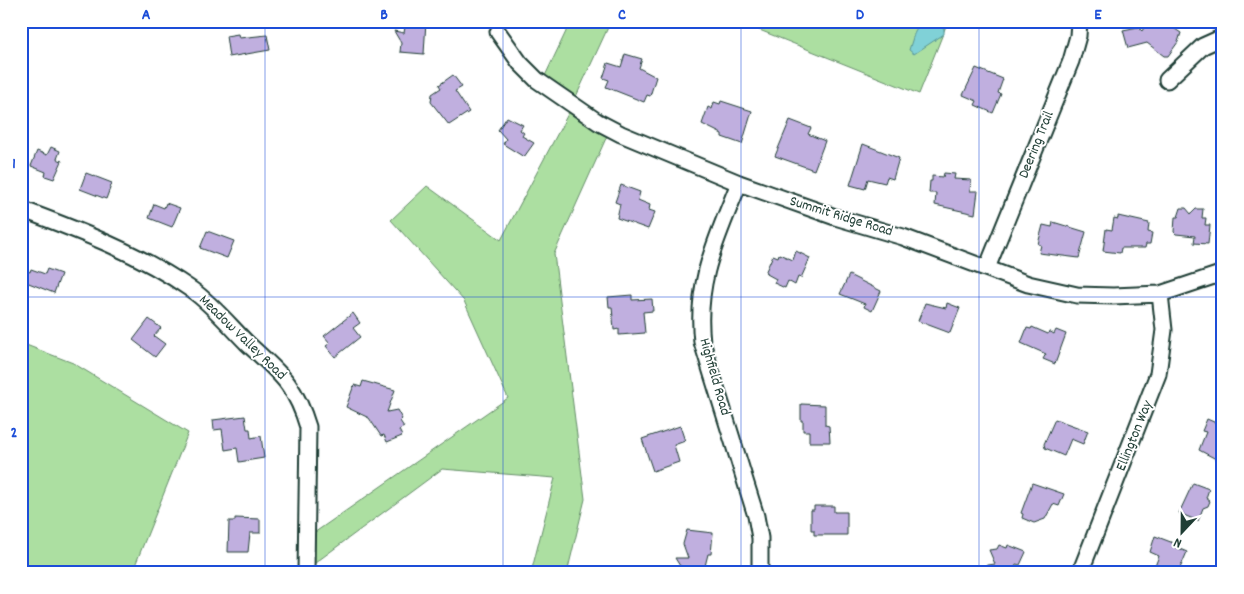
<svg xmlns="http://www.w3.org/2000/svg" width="1244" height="594" font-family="Dekko,sans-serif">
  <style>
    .green { fill: #acdfa1; stroke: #668e6a }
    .water { fill: #80d1d7; stroke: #599696 }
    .building { fill: #c0afdf; stroke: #1f3d34 }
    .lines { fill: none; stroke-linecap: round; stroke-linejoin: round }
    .minor-casing { stroke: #1f3d34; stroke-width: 19 }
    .minor { stroke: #fff; stroke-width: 15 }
    .grid { fill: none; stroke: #1d4ed8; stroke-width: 1; stroke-opacity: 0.55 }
    .labels { text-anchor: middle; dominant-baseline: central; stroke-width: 4; stroke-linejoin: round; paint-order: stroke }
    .street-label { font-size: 15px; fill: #1f3d34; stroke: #fff }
    .neatline { fill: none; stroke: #1d4ed8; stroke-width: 2 }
    .grid-label { font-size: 16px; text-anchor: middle; font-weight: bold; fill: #1d4ed8 }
  </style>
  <rect width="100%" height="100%" fill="#fff"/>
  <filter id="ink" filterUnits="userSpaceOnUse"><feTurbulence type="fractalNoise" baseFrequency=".02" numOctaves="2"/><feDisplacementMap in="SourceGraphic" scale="10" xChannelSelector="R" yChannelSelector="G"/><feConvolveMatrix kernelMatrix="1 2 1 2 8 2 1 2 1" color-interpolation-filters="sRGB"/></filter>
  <g filter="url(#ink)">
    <path class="green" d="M571,21H611L574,101L544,78Z
      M737,21H948L919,94Z
      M569,112L607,136L554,254L585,499L567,573H531L555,478L442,469L311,566V535L508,398L464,301L391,220L427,186L501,240Z
      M21,343L73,363L188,433L132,573H21Z"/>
    <path class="water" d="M921,21L932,22L944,28V34L914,54L909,50L915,31Z"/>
    <path class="building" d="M406,21H426L424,54L400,52L401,43L394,31L404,33Z
      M1148,21H1163L1181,33L1178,42L1168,56H1164L1147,43L1128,48L1123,30L1138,27L1142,31Z
      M238,34L239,38L267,35L270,50L229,57L226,36Z
      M625,54L642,59L639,68L656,77L650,96L647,95L644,102L606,87L609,80L603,78L608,63L621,67Z
      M976,68L1003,79L998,93L1001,94L993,113L975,105L977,101L963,95Z
      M453,75L462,87L455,91L469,112L449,125L431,102L432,94L441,88L439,85Z
      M721,101L752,111L742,144L722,137V134L702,124L708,107L712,109L714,102L720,104Z
      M507,117L523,125L520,130L524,133L522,136L534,143L524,157L503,144L506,139L498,130Z
      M790,120L811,128L808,134L825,141L814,170L775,156Z
      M863,144L899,158L893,179L887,177L885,183L868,179L865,189L850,185Z
      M51,147L60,151L57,159L62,161L54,179L45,176L46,172L31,166L37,151L47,155Z
      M86,173L112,183L106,199L80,189Z
      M944,173L955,174L954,179L971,180L970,191H978L975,214L935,205L936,193H929L930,181H932V176L943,177Z
      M621,185L640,192L638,200L650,205L649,210L655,212L648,229L617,218L620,204L615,202Z
      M166,203L180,208L172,227L149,218L154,204L164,208Z
      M1181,208H1186L1191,214L1196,209H1203L1202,218H1206L1205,225H1210L1208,244L1194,243L1195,236L1176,234L1174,232L1175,217H1178Z
      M1118,216L1149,223L1148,232L1152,233L1150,244H1146L1145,248H1121L1120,253L1103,251L1106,229L1112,230L1114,218L1118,219Z
      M1053,222L1086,232L1079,258L1039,253L1041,245L1038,244L1043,225L1052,227Z
      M207,231L234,241L227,258L200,248Z
      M796,251L810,258L801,278L798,277L795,285L788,281L785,288L774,283L776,279L765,273L773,255L778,257L779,254L793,260Z
      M21,269L30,272L31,269L45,274L47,269L61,274L54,293L21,280Z
      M849,275L881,291L872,311L864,307L865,304L840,294Z
      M632,295V300L652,299L653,311L643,312L645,333L619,335V329L614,330L612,307H609L608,297Z
      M925,303L946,308L947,303L960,308L950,333L918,321Z
      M353,313L360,323L353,328L360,337L335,357L326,346L330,343L324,336Z
      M149,319L161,328L154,336L165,344L155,357L133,340Z
      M1032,327L1048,334L1049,331L1054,334L1056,330L1066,334L1055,364L1043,359L1046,354L1021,343L1027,328L1031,329Z
      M363,381L395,390L387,412L397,410L402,419L400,421L404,427L399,430L402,436L387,442L384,435L381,436L369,418L346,407L354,385L361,387Z
      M801,404L825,405V425L829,426L830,442H809V431H803V421H801Z
      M245,416L247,429H250L251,438L261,436L264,458L239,462L237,448L225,450L222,429L214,430L213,420Z
      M1055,419L1088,431L1083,444L1071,439L1064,456L1045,448L1044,444Z
      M1207,419L1223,426V460L1217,457L1216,459L1199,450L1206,432L1202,431Z
      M680,426L685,441L674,445L679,462L653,471L642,439Z
      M1032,483L1064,494L1059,506L1053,504L1045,519L1034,523L1022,518L1023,514L1021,513Z
      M1193,483L1209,489L1206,498L1210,501L1208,506L1203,508L1198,521L1179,513Z
      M814,506H834V512H847V535H814V530H811V510H814Z
      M235,518L260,519V533H250L248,552H228L229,521H235Z
      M687,530L713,533L711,554H708L704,570L697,568L696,573L687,571L688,568L680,566L675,558H688L683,544Z
      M1155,536L1176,544L1175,547L1187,552L1178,573L1153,571L1159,556L1150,552Z
      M999,545L1007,548L1008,545L1026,552L1020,565L1016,564L1013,573H975V567L995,564L989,550L997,549Z"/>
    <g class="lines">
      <defs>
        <path id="minor" d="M498,32L520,63L537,80L598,122L621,134L739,183L835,217L903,237L1028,284L1077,295L1113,296L1160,294L1223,273
          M1167,80L1203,46L1223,37
          M739,183C717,239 695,280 702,342L756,516L760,538V573
          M21,209C80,231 141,254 192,290C212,304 230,326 247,343C279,373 295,383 308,427L306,573
          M987,268L1071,61L1078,36L1079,21
          M1080,573L1158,374L1164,330L1160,294"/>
      </defs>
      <use href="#minor" class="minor-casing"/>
      <use href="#minor" class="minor"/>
    </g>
  </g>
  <path class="grid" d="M265,21V573M503,21V573M741,21V573M979,21V573M21,297H1223"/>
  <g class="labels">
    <g class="street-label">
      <text transform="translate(1037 145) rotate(-68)">Deering Trail</text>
      <text transform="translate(841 217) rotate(17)">Summit Ridge Road</text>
      <text transform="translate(242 338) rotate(44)">Meadow Valley Road</text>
      <text transform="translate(714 377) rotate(74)">Highfield Road</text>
      <text transform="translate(1135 436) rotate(-68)">Ellington Way</text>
    </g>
  </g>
  <rect width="1244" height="594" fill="none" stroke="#fff" stroke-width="55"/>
  <g transform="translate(1182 532) rotate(202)" stroke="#ffffff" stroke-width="4" paint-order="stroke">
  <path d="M0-4L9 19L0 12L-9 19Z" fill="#1f3d34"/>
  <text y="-8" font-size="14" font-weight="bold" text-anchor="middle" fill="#1f3d34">N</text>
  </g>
  <rect x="28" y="28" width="1188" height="538" class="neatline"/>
  <g class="grid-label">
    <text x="146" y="19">A</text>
    <text x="384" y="19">B</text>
    <text x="622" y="19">C</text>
    <text x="860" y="19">D</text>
    <text x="1098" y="19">E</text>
    <text x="14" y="168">1</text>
    <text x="14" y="437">2</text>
  </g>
</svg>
